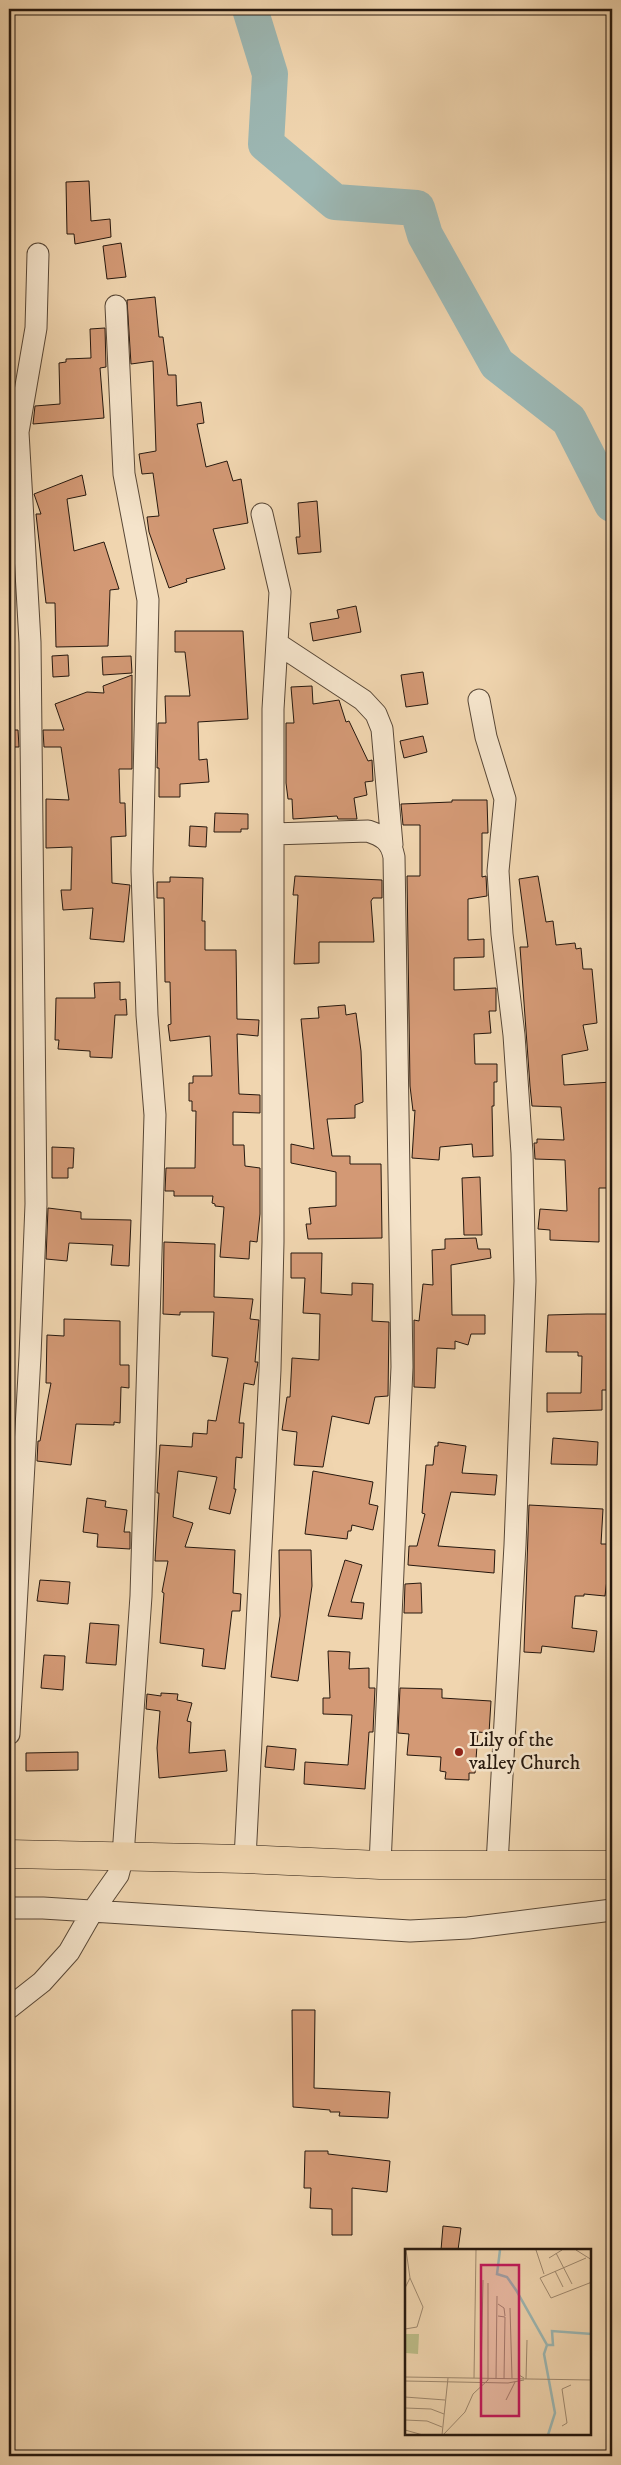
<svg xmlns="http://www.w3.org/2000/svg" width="621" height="2465" font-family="'IM FELL DW Pica',serif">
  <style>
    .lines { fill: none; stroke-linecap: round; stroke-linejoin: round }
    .river { stroke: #9cb7b3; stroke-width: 36 }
    .building { fill: #d39975; stroke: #26180e }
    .minor-casing { stroke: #584736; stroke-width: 23 }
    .major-casing { stroke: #26180e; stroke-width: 29 }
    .minor { stroke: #f5e4cb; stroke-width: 21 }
    .major { stroke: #f0d5af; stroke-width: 28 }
    .poi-dot { fill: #8f2418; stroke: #f5e4cb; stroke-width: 2 }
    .labels { text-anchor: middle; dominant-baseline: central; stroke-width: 5; stroke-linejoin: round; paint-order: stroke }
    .poi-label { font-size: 20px; fill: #26180e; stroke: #f5e4cb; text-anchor: start }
    .inset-river { fill: none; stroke: #9cb7b3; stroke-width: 2.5 }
    .inset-road { fill: none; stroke: #9f896f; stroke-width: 1 }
    .view { fill: #c2185b; fill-opacity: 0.15; stroke: #c2185b; stroke-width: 2.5 }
    .inset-edge { fill: none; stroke: #26180e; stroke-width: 2.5 }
  </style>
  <rect width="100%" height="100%" fill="#f0d5af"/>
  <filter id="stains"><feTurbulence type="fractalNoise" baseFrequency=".004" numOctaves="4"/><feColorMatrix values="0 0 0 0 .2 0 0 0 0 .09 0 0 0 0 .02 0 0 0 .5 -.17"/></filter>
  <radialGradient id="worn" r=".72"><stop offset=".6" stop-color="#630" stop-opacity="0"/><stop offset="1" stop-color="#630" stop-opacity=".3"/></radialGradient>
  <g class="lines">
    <path class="river" d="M250,9L270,74L266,144L335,202L417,208L425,235L497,364L569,420L612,504"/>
  </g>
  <path class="building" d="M89,181L91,221L110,219L111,237L75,244L74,234H67L66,182Z
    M121,243L126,277L107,279L103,246Z
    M155,297L159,337H163L168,375H176L177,406L201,402L204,423L197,424L206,467L227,461L233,481L241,479L248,523L213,529L225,569L186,579L187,582L169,588L149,532L147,517L159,516L153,473L142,474L139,454L156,451L153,361L131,364L127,300Z
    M105,328L106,367L100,368L104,418L33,424L35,406L60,404L59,363L66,362V359L91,358L90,329Z
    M82,475L86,495L67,499L74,551L104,542L119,589L110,590L108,646L56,647L55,603H46L36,514H41L34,494Z
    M317,501L321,552L298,554L296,537H300L298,503Z
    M356,606L361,632L313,641L310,623L339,618L337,610Z
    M175,631H243L248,719L198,722L199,760L207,759L209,782L180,784V797H159V768H157L158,723H166L165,696H190L185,652H175Z
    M68,655L69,676L53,677L52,656Z
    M131,656L132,673L103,675L102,657Z
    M423,672L428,704L406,707L401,675Z
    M132,675V769H119L120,803H125L126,836L111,837L112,883L130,885L124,942L90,939L93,908L63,910L61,890H71L72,847L46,848V799L69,800L61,747H44L43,730H64L55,704L87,692L104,693L103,686Z
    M312,686L313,704L339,700L346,722L349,721L368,761L372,760L373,781L365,782L367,795L354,798L357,819H338L337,816L293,819L292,799H288L286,783V723H294L291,687Z
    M9,730H18L19,747H9Z
    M423,736L427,752L404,758L400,741Z
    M452,800H487L488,833H482V877L486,876L487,896L468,899V940L484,939V957L454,958V990L496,988V1011H489L491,1033L474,1034L475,1064H497V1082H494V1106H492L493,1156L473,1157L472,1144L440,1147L439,1160L412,1158L415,1110L413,1111L410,1086L407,876H420V825H403L401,804L452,802Z
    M215,813L248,814V829H241V832H214Z
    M190,826L207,827L206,847L189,846Z
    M295,876L382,880V898H373L371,901L374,942H319V963L294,964L298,895H293Z
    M538,876L546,922L553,921L556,945L575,943L576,949L581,948L583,969H592L597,1023L583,1025L588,1050L562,1055L564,1085L612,1082V1188H599V1242L550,1240V1230L538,1229L540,1209L567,1211L565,1160L535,1159L534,1143H537V1139L564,1140L561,1107L532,1106L530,1086L520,947H528L519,879Z
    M170,877L203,878L202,921H205V950H236L237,1019L259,1020L258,1036L237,1034L239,1094L260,1095V1113L233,1112V1145H244L245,1166L260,1168V1214L257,1242L250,1241L249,1259L220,1257L224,1207L215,1206V1204L212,1203L213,1196H174V1191H165L166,1168H195L196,1111H192V1101H189V1083H193V1076H212L210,1036L170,1041L168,1025L171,1024L170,982H165L164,898H157V882H170Z
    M120,982V1000L126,999L127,1015H115L112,1058L90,1057V1051L58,1049L59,1040H55L56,998H95L94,983Z
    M345,1005L346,1015L356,1013L361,1051L363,1102L355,1105V1118L327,1119L332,1156H350V1164H381L382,1238L308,1239L306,1224H311L309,1208L336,1206V1172L291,1163V1144L314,1149L301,1019L319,1018L318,1007Z
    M52,1147L74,1148L73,1168H68V1178H52Z
    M480,1177L482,1235H464L462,1178Z
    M48,1208L81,1212V1219L131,1220L129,1266L111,1265L113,1245L69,1243L67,1261L46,1259Z
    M476,1238L478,1249H490L491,1258L451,1265L452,1315H485V1334H471L468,1345L455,1341V1349L437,1348L435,1388L414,1387V1320L419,1321L423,1284L433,1285L432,1250L445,1249V1239Z
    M164,1242L215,1244L214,1297L253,1299L250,1319L259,1320L255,1362H258L254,1385L244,1383L239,1423H244L242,1458L236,1457L234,1489H236L230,1514L209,1509L217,1477L178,1471L176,1489L173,1517L193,1523L185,1547L235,1550L233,1593L241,1594L240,1611H232L225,1669L202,1666L204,1649L160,1643L164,1593L162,1592L168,1561H155L159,1493H157L160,1445L192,1447L193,1433L207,1434L208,1420L216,1421L228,1358L212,1356L214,1312H180V1315L163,1314Z
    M291,1253H322L321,1293L352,1295V1283L373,1284L372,1321L389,1322L388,1396L375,1397L369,1424L332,1416L323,1467L294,1465L297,1432L282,1430L287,1397H290L292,1358L319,1360L320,1314L303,1313L305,1278H291Z
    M587,1314H612V1390H602V1410L547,1412V1393H581L582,1356H578V1352H546L548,1315Z
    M64,1319L120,1321V1365H129V1388L121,1387L120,1423L114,1422V1425L76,1424L71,1465L37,1461L38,1441H40L51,1383H46L47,1335L64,1336Z
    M553,1438L598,1442L597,1465L551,1464Z
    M438,1442L466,1446L462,1473L497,1475L495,1495L451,1492L438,1546L495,1550L494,1573L408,1565L409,1546H417L425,1514L422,1513L426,1465H433L435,1446H438Z
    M313,1471L373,1482L369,1504L378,1506L373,1530L352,1525L351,1531H348L347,1539L305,1534Z
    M87,1498L106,1501L105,1507L127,1510L124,1532H130V1549L97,1547L98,1534L83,1532Z
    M529,1505L603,1509L601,1544H612V1563H609L605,1596L584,1594V1596H575L572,1628L597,1631L594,1652L542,1646L541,1653L524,1652Z
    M279,1550H311L312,1586L298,1681L271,1677L280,1616Z
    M345,1560L362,1565L351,1602L364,1603L362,1619L328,1616Z
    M40,1580L70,1582L68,1604L37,1601Z
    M421,1583L422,1613H404L405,1584Z
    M90,1623L119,1625L116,1665L86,1663Z
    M328,1651L350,1652L349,1669L369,1668V1688H375L373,1732H369L365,1789L304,1784L305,1762L348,1765L352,1715L323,1714V1698H330Z
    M44,1655L65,1656L63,1690L41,1688Z
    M400,1688L442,1689V1698L491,1701L489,1733L478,1732L475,1773H469V1780L445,1779L446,1772L440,1771L441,1757L407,1755L409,1734L398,1733Z
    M161,1693L178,1694L177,1700L192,1703L187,1721L191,1722L189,1753L225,1750L227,1771L159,1778L157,1748L160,1711L146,1709L147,1694L161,1696Z
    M267,1746L296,1749L294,1770L265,1767Z
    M78,1752V1770L26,1771V1753Z
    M292,2010H315L314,2088L390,2092L388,2118L339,2116L340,2112H330V2110L293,2107Z
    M305,2151H328V2154L390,2161L387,2192L352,2188V2235H332V2209L310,2208L311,2188H304Z
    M443,2226L461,2228L458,2250H441Z"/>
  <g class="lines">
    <defs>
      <path id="minor" d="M278,644L363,700L376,714L382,729L392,845
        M479,700L486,737L505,799L498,871L502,934L514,1035L522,1153L525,1281L515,1545L497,1864
        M273,834L368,831C383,836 391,841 394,857L402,1367L380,1865
        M9,1734L30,1356L36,1204L30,642L18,432L36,328L38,254
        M245,1859L270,1370L273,1242V709L280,592L262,514
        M9,1908H43L410,1931L468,1928L612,1910
        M9,2008L42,1982L69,1952L92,1912L118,1875L123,1856L141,1596L155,1115L147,1015L142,871L148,600L124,474L116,306"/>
      <path id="major" d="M9,1854L245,1859L380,1865H612"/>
    </defs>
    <use href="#minor" class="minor-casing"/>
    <use href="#major" class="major-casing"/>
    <use href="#minor" class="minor"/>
    <use href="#major" class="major"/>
  </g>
  <circle class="poi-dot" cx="459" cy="1752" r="5"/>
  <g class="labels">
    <g class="poi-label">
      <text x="469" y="1740">Lily of the<tspan x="469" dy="23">valley Church</tspan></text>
    </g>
  </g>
  <g transform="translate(405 2249)">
    <rect width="186" height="186" fill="#f0d5af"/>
    <path d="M1,85H14L13,105L1,104Z" fill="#bcbc88"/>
    <path class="inset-river" d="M95,1L92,25L102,28L111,41L142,96L139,105L150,164L143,186M142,96H148L147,82L187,85"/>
    <path class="inset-road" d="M131,1L139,25M171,1L187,11M151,4L167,35M144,9L157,1M181,9L135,29L146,49L187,33M150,22L158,38M0,39L5,29L1,1M93,55L99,59L100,67M105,59L107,129M93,67L100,68L99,130M114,73V126L119,129M0,80L12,78L18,58L5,29M0,128L187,131M69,129L71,1M76,129L78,31M91,130L92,47M121,130L122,91M0,132L103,134L119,131M0,148L40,151M101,151L110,133M0,159L26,160L39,165M0,171L22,172L37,178M157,177L162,174L157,140L166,136M0,181L18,186M37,186L43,129M38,186L60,163L68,145L83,131V34"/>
    <path class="view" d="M76,16H114V167H76Z"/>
    <rect width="186" height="186" class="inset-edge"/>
  </g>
  <rect width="621" height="2465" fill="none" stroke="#f0d5af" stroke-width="30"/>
  <rect x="10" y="10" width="601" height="2445" fill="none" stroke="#26180e" stroke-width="2.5"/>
  <rect x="15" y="15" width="591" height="2435" fill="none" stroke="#26180e"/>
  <rect width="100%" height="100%" filter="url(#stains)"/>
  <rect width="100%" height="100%" fill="url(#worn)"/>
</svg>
